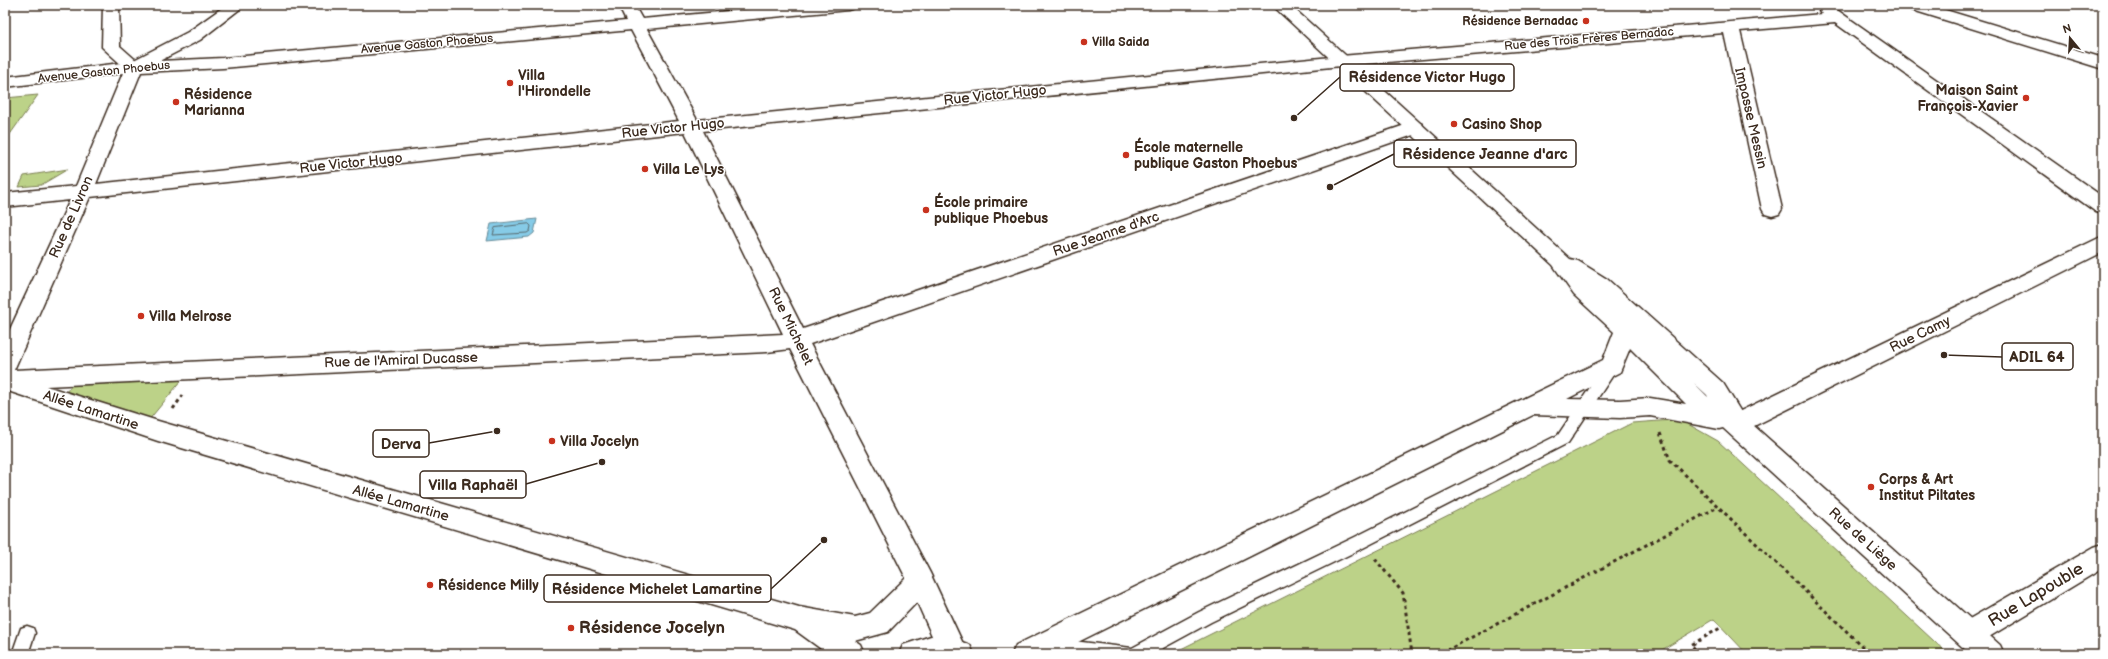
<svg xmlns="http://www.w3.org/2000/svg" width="2108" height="659" font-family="'Balsamiq Sans',sans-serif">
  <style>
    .green { fill: #bcd288; stroke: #7c7e53 }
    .water { fill: #86cbe7; stroke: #688b97 }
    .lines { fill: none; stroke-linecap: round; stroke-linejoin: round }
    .shore { stroke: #596a6e; stroke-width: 1 }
    .lane-casing { stroke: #3b2a1e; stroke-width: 3 }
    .street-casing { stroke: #3b2a1e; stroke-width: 3 }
    .secondary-casing { stroke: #3b2a1e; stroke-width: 3 }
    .path { stroke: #3b2a1e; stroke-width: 3; stroke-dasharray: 3.5 3.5; stroke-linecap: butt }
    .lane { fill: #fff; fill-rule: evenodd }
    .street { fill: #fff; fill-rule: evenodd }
    .secondary { fill: #fff; fill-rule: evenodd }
    .poi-dot { fill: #c8321e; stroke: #fff; stroke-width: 1.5 }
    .labels { text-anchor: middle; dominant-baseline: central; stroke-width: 3; stroke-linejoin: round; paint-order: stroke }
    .far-poi-label { font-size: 12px; font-weight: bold; fill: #3b2a1e; stroke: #fff; text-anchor: end }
    .far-street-label { font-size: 12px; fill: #3b2a1e; stroke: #fff }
    .poi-label { font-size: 14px; font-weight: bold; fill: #3b2a1e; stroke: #fff; text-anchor: start }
    .street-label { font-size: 14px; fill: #3b2a1e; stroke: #fff }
    .near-street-label { font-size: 17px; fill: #3b2a1e; stroke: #fff }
    .near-poi-label { font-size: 17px; font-weight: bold; fill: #3b2a1e; stroke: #fff; text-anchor: start }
    .leader { fill: none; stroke: #3b2a1e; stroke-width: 1.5 }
    .callout-dot { fill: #3b2a1e; stroke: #fff; stroke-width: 1.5 }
    .callout { fill: #fff; stroke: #3b2a1e; stroke-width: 1.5 }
    .callout-label { font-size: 15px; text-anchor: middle; font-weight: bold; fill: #3b2a1e }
  </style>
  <rect width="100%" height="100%" fill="#fff"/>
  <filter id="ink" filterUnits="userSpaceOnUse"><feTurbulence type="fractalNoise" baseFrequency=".025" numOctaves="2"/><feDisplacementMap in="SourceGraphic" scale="8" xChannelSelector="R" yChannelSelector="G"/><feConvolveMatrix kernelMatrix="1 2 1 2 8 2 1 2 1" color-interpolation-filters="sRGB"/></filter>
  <g filter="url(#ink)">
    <path class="green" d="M38,95L6,140L5,142V98Z
      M68,169L41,185L19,187L24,176Z
      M186,375L148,421L63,395L77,380Z
      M1673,420L1686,423L1718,441L1948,654H1747L1714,619L1655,654H1171L1632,423Z"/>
    <path class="water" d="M537,219L534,233L529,237L487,241L491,224Z"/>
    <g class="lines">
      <path class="shore" d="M529,224L531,226L530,231L527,233L493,235L495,228Z"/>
      <defs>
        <path id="lane" d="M1612,361L1617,362L1619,366L1568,443L1365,547L1211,622L1152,654H1053L1042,651L1040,646L1042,641L1048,638L1132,648L1199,612L1355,537L1558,435L1607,362Z
          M27,626L33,628L35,633L28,654H12L21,628Z"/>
        <path id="street" d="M103,5H119L120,46L138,62L223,58L626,21L618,5H634L642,19L795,5H856L854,8L848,10L647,29L697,120L1341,56L1822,14L1818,9L1820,5H1830L2103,197V214L2096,212L1835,23L1740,31L1782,209L1779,214L1772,216L1765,214L1762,209L1724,33L1341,66L703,131L803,329L1408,124L1415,122L1422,124L1424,128L1422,132L810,344L930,573L966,650L964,654H940L917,602L888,632L855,641L861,645L865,654H828L795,630L158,441L5,390V340L70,200L5,207V193L76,186L125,68L102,47ZM631,30L679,121L96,184L141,72L223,68ZM685,132L783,334L14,370L90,197ZM790,349L906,578L870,613L855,617L799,607L158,421L46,386L767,352Z
          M1904,5H1929L2103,58V69L1906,8Z
          M2103,236V252L1744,431L1736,433L1728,431L1724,424L1728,417Z
          M2103,544V568L1979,643L1969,647L1959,643L1955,634L1959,625L2094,547Z"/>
        <path id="secondary" d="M226,5H245L200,40L140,71L5,87V77L130,62L188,32Z
          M1272,5H1290L1570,259L1578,261L1607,279L1723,383L1744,417L2000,645L2004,654H1970L1723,428L1719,429L1650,416L1620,418L1533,415L1054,654H1012L1016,645L1603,360L1614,332L1574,295L1553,265ZM1630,348L1686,404L1650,398L1620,400L1567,399L1620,372ZM1694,383L1707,395L1708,397Z
          M931,636L948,637L970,645L974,654H899L903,645Z"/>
      </defs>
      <use href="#lane" class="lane-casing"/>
      <use href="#street" class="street-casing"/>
      <use href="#secondary" class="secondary-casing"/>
      <path class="path" d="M173,409L183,395
        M1660,433L1670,460L1870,654
        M1375,559L1403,593L1412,654
        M1440,654L1718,507
        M1700,654L1691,645L1722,627"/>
      <use href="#lane" class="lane"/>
      <use href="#street" class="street"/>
      <use href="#secondary" class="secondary"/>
    </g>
  </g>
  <g class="poi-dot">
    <circle cx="1586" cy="21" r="4"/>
    <circle cx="1084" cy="42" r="4"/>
    <circle cx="510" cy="83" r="4"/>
    <circle cx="2026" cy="98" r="4"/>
    <circle cx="176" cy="102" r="4"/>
    <circle cx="1454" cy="124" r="4"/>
    <circle cx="1126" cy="155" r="4"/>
    <circle cx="645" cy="169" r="4"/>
    <circle cx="926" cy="210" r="4"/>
    <circle cx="141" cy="316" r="4"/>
    <circle cx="552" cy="441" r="4"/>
    <circle cx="1871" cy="487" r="4"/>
    <circle cx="430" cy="585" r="4"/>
    <circle cx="571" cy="628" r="4"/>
  </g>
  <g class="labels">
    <g class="far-poi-label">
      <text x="1578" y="21">Résidence Bernadac</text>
      <text x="1092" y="42" text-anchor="start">Villa Saida</text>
    </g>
    <g class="far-street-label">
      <text transform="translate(1589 39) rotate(-5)">Rue des Trois Frères Bernadac</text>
      <text transform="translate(427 44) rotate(-5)">Avenue Gaston Phoebus</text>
      <text transform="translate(104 72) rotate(-6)">Avenue Gaston Phoebus</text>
    </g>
    <g class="poi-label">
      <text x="518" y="75">Villa<tspan x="518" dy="16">l'Hirondelle</tspan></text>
      <text x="2018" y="90" text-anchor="end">Maison Saint<tspan x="2018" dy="16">François-Xavier</tspan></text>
      <text x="184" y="94">Résidence<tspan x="184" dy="16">Marianna</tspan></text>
      <text x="1462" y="124">Casino Shop</text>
      <text x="1134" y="147">École maternelle<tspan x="1134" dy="16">publique Gaston Phoebus</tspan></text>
      <text x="653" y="169">Villa Le Lys</text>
      <text x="934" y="202">École primaire<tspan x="934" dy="16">publique Phoebus</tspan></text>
      <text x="149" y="316">Villa Melrose</text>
      <text x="560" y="441">Villa Jocelyn</text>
      <text x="1879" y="479">Corps &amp; Art<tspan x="1879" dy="16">Institut Piltates</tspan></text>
      <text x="438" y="585">Résidence Milly</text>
    </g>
    <g class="street-label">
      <text transform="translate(995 95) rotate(-6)">Rue Victor Hugo</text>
      <text transform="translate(1751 118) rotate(77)">Impasse Messin</text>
      <text transform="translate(673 128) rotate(-6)">Rue Victor Hugo</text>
      <text transform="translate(351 163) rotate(-6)">Rue Victor Hugo</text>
      <text transform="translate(71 217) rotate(-66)">Rue de Livron</text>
      <text transform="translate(1106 234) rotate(-19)">Rue Jeanne d'Arc</text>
      <text transform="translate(791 326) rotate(64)">Rue Michelet</text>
      <text transform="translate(1920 334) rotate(-26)">Rue Camy</text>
      <text transform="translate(401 360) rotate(-2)">Rue de l'Amiral Ducasse</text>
      <text transform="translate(91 410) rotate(18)">Allée Lamartine</text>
      <text transform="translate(401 503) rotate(16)">Allée Lamartine</text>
      <text transform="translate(1863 539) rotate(42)">Rue de Liège</text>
    </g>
    <g class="near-street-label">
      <text transform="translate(2036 595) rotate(-31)">Rue Lapouble</text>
    </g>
    <g class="near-poi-label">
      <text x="579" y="628">Résidence Jocelyn</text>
    </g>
  </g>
  <path class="leader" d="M1294 118L1340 77M1330 187L1394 154M1944 355L2002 357M497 431L429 443M602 462L526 484M824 540L771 589"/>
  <g class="callout-dot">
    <circle cx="1294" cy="118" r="4"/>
    <circle cx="1330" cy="187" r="4"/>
    <circle cx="1944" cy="355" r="4"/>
    <circle cx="497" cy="431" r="4"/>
    <circle cx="602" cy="462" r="4"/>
    <circle cx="824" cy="540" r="4"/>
  </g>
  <g class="callout">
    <rect x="1340" y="64" width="174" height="27" rx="4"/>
    <rect x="1394" y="140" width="182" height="27" rx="4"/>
    <rect x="2002" y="343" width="71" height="27" rx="4"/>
    <rect x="373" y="430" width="56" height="27" rx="4"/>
    <rect x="420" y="471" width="106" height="27" rx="4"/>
    <rect x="544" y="575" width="227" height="27" rx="4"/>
  </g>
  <g class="callout-label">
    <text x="1427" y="82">Résidence Victor Hugo</text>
    <text x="1485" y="159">Résidence Jeanne d'arc</text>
    <text x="2037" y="362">ADIL 64</text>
    <text x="401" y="449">Derva</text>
    <text x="473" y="490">Villa Raphaël</text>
    <text x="657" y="594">Résidence Michelet Lamartine</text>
  </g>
  <rect width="2108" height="659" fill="none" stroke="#fff" stroke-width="20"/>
  <rect x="10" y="10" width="2088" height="639" fill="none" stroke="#3b2a1e" stroke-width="1.5" filter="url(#ink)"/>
  <g transform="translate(2070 38) rotate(342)" stroke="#ffffff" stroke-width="3" paint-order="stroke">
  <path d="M0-3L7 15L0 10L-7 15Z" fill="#3b2a1e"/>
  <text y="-6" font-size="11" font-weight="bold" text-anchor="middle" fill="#3b2a1e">N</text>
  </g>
</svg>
